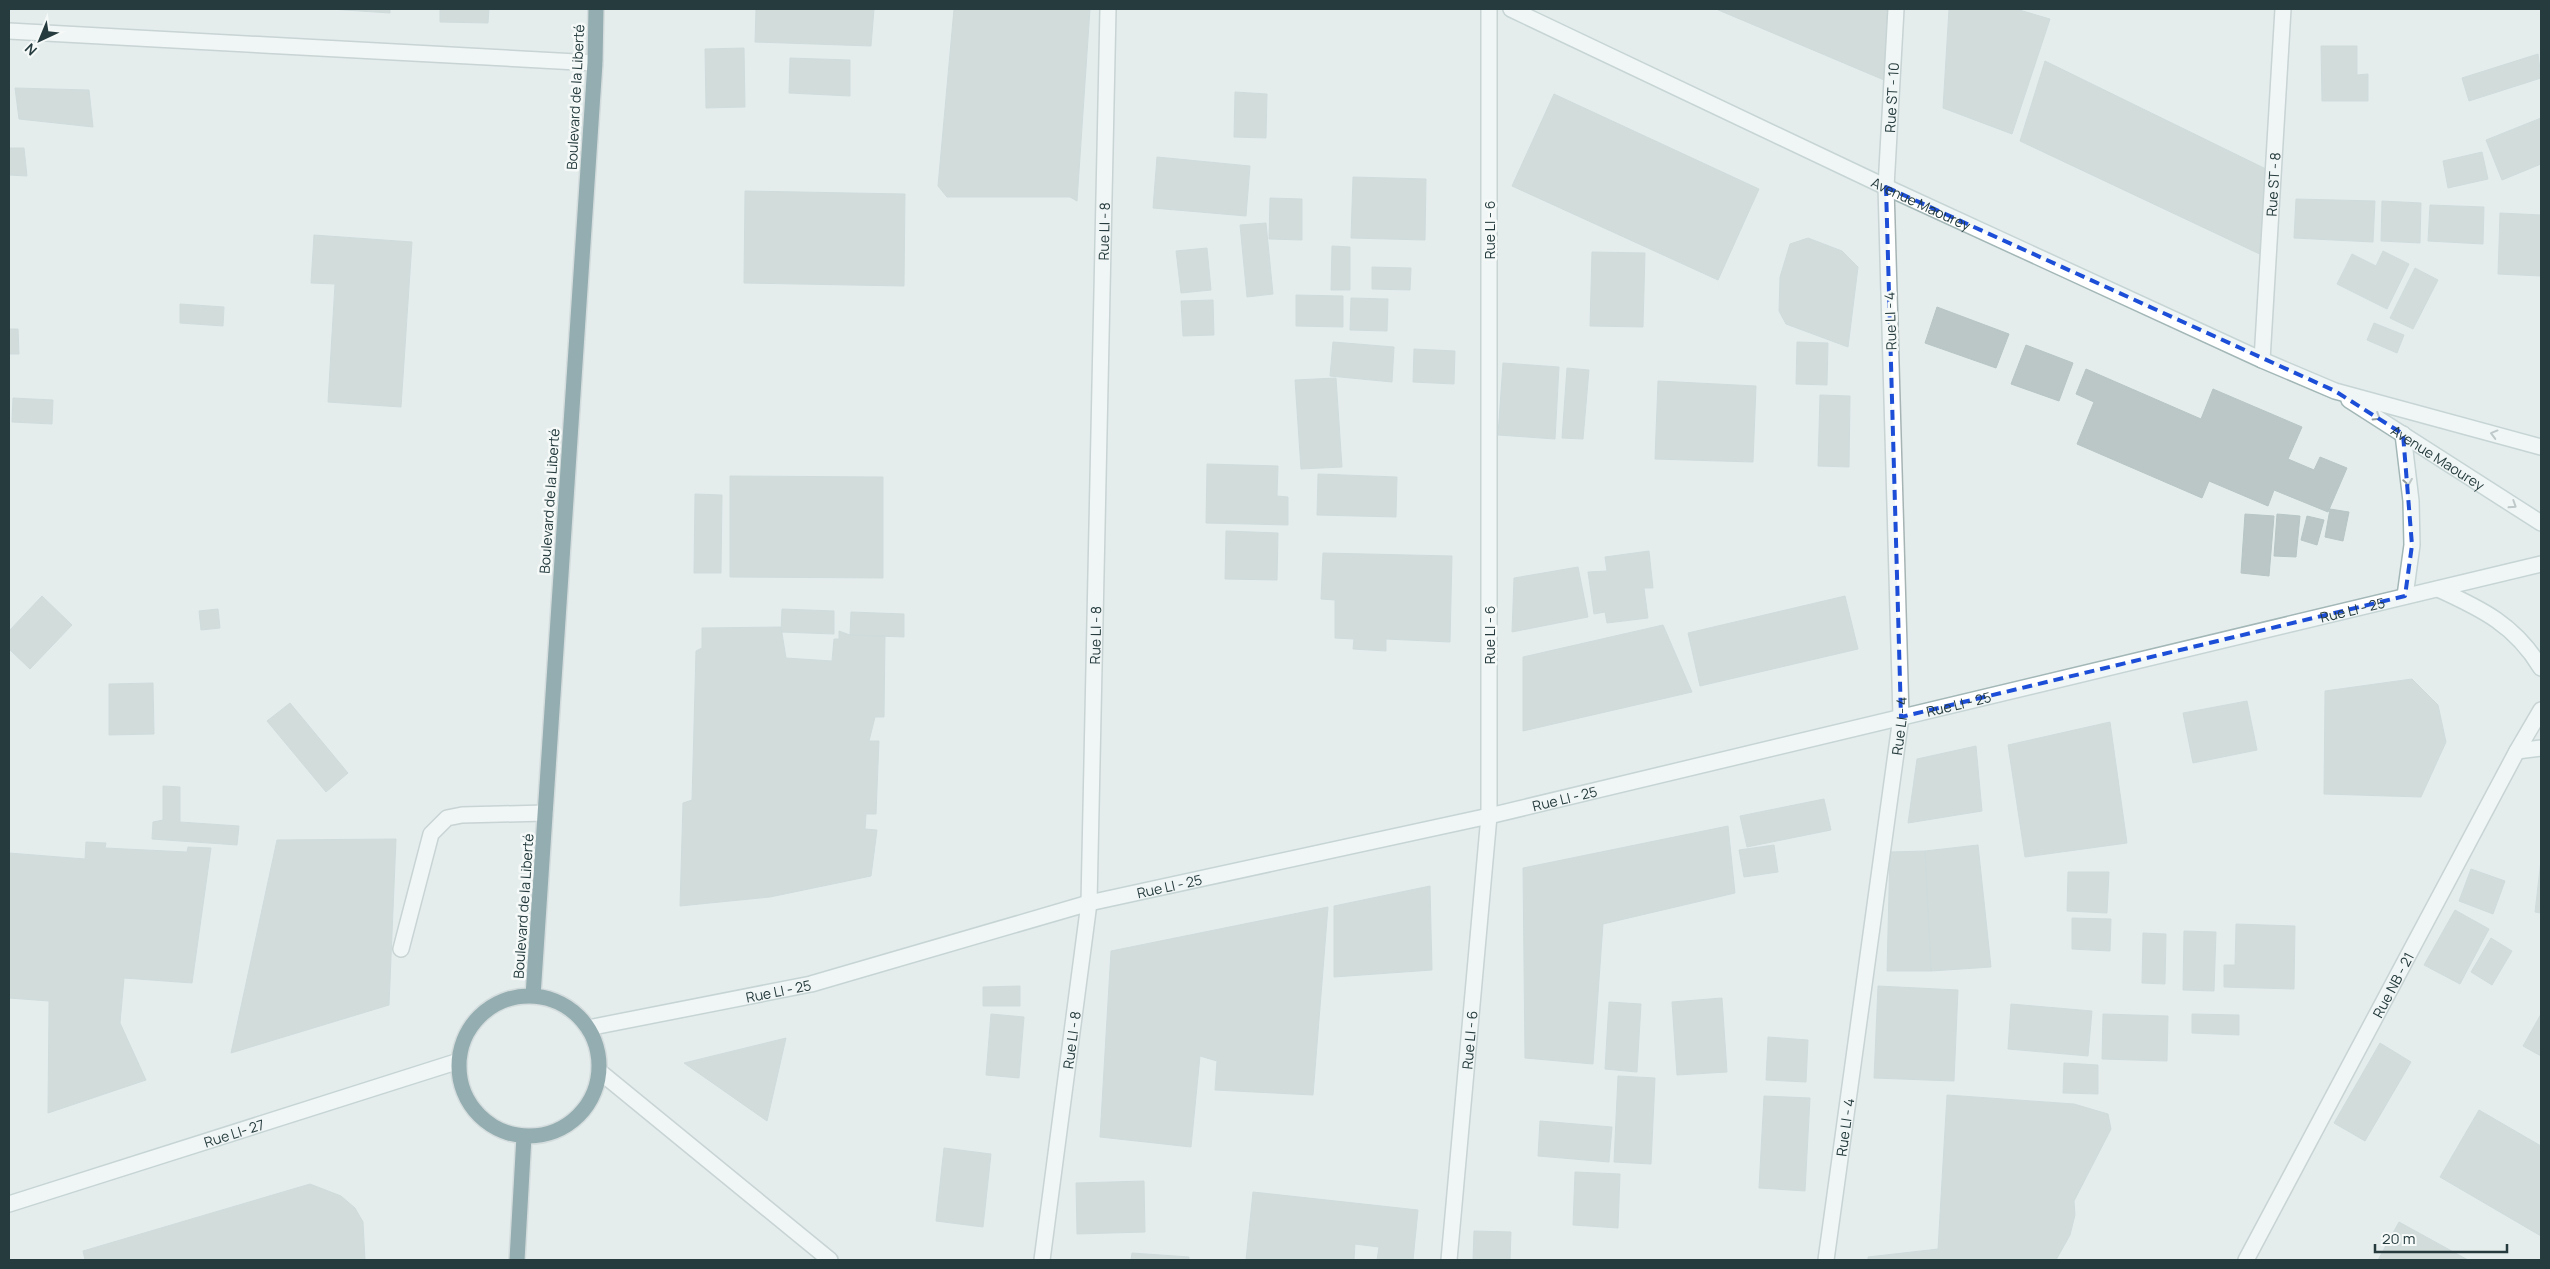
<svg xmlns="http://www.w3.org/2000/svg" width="2550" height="1269" font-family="Manrope,sans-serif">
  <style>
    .building { fill: #bac7c6; stroke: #b7c6c5 }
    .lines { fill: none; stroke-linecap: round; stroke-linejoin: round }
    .lane-casing { stroke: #a7b4b4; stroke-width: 18 }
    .street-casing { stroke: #a7b4b4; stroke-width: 18 }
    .secondary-casing { stroke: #a3b7b7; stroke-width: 18 }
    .highway-casing { stroke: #c2c8c9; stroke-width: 18 }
    .lane { stroke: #fff; stroke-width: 15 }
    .street { stroke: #fff; stroke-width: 15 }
    .secondary { stroke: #fff; stroke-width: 15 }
    .highway { stroke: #336067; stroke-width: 15 }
    .oneway { stroke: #929d9e }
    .marked { fill: none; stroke: #1d4ed8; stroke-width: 4; stroke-dasharray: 10 6; stroke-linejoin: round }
    .labels { text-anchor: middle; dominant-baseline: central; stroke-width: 5; stroke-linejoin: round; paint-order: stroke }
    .street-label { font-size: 14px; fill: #253b3d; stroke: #f5f9f8 }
  </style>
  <rect width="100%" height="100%" fill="#e4edec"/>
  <path class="building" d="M330,9H390V13Z
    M440,9H489L488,23L440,22Z
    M756,9H874L871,46L755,42Z
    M954,9H1090L1077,201L1070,197H947L938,186Z
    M1716,9H1888L1884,80Z
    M1949,9H2016L2050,19L2012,134L1943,108Z
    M2321,46H2357V75L2368,74V101H2322Z
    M744,48L745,107L706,108L705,49Z
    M2538,54L2541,78L2469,101L2462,78Z
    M790,58L850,60V96L789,93Z
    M2045,61L2270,171L2266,257L2020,141Z
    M15,88L89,90L93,127L19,119Z
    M1235,92L1267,94L1266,138L1234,137Z
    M1554,94L1759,189L1718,280L1512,186Z
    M2541,118V164L2502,180L2486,140Z
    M9,148H24L27,176L9,175Z
    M2482,152L2488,179L2448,188L2443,161Z
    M1157,157L1250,166L1246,216L1153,208Z
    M1353,177L1426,179L1425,240L1351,238Z
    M745,191L905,194L904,286L744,283Z
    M1270,198L1302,199V240L1269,239Z
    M2296,199L2375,201L2373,242L2294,238Z
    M2382,201L2421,203L2420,243L2381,241Z
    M2430,205L2484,207L2483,244L2428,241Z
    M2500,213L2541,215V276L2498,274Z
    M1266,223L1273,294L1247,297L1240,225Z
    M314,235L412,242L401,407L328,402L335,284L311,283Z
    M1808,238L1842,251L1858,267L1848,347L1786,324L1779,311L1780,277L1790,244Z
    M1332,246L1350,247V290H1331Z
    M1207,248L1211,290L1181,293L1176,251Z
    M2383,251L2409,264L2387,309L2337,284L2352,254L2376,266Z
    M1592,252L1645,253L1643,327L1590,326Z
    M1372,267L1411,268L1410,290L1372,289Z
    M2415,268L2438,280L2413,329L2390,318Z
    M1296,295L1343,296V327L1296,326Z
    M1351,298L1388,299L1387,331L1350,330Z
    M1213,300L1214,335L1183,336L1181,301Z
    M180,304L224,307L223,326L180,323Z
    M1937,307L2009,334L1996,368L1925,343Z
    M2374,323L2404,335L2397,353L2367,340Z
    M9,329H18L19,354H9Z
    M1333,342L1394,347L1392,382L1330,376Z
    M1797,342L1828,343L1827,385L1796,384Z
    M2026,345L2073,363L2059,401L2011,384Z
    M1414,349L1455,351L1454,384L1413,382Z
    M1503,363L1559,367L1555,439L1498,435Z
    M1567,368L1589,370L1583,439L1562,438Z
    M2086,369L2201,419L2213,389L2302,427L2288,459L2314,470L2320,457L2347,468L2328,512L2274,490L2268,506L2209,481L2202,498L2077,444L2094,402L2076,394Z
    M1336,378L1342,467L1301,469L1295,380Z
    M1658,381L1756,386L1753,462L1655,459Z
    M1820,395L1850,396L1849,467L1818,466Z
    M13,398L53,400L52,424L12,422Z
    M1207,464L1278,466L1277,496L1288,497V525L1206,523Z
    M1318,474L1397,477L1396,517L1317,515Z
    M730,476L883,477V578L730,577Z
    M695,494L722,495L721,573H694Z
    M2330,509L2349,512L2343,541L2325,537Z
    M2245,514L2274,516L2269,576L2241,573Z
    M2277,514L2300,516L2296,557L2274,556Z
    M2307,516L2324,520L2317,545L2301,540Z
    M1226,531L1278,533L1277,580L1225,579Z
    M1649,551L1653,588H1644L1648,618L1607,623L1605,612L1594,614L1588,572L1607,571L1605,557Z
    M1323,553L1452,556L1450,642L1386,639V651L1353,649L1354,639L1335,638V600L1321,599Z
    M1578,567L1588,617L1512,632L1514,578Z
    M42,596L72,625L30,669L9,649V631Z
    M1845,596L1858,649L1700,686L1688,633Z
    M218,609L220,628L201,630L199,611Z
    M782,609L834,611V634L781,632Z
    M851,612L904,614V637L850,635Z
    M1663,625L1692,692L1523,731V657Z
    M781,627L786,658L832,661L834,639H839V631L850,635L885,636L884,717H875L869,741H879L876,814H866L865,829L877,830L871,876L770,897L680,906L683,803L692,800L696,651L702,648V628Z
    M2412,679L2438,705L2446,742L2421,797L2324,794L2325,691Z
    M153,683L154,734L109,735V684Z
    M2247,701L2257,750L2193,763L2183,713Z
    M290,703L348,773L326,792L267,721Z
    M2110,722L2127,843L2025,857L2008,745Z
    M1976,746L1982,811L1908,823L1917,759Z
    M163,786L180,787V822L239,826L237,845L152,839L153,822L163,820Z
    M1824,799L1831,830L1747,847L1740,816Z
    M1728,826L1735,893L1603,924L1593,1064L1525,1058L1523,868Z
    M396,839L389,1005L231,1053L277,840Z
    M86,842L106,843L105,848L187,852L188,847L211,848L192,983L124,978L120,1023L146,1080L48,1113L49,1001L9,998V853L85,859Z
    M1774,845L1778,872L1744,877L1739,850Z
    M1978,845L1991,967L1931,971L1925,851Z
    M1925,851L1931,971H1887L1890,852Z
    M2541,860V913L2535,912Z
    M2471,869L2505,881L2493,914L2459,901Z
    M2068,872H2109L2107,913L2067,911Z
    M1430,886L1432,970L1334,977V906Z
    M1328,907L1313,1095L1215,1090L1217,1061L1200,1056L1191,1147L1100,1137L1111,951Z
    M2455,910L2489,929L2460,984L2424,965Z
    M2072,918L2111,919L2110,951L2072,949Z
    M2236,924L2295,926L2294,989L2224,987V965H2235Z
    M2184,931L2216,932L2214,991L2183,990Z
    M2143,933L2166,934L2165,984L2142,983Z
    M2491,938L2512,951L2492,985L2471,972Z
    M1020,986V1006H983V987Z
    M1878,986L1958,990L1954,1081L1874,1078Z
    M1722,998L1727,1072L1677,1075L1672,1002Z
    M1609,1002L1641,1004L1637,1072L1605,1069Z
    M2011,1004L2092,1011L2088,1056L2008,1049Z
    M991,1014L1024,1017L1019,1078L986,1075Z
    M2103,1014L2168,1016L2167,1061L2102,1059Z
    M2192,1014L2239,1015V1035L2192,1033Z
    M2541,1014V1056L2523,1046Z
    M1768,1037L1808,1040L1806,1082L1766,1080Z
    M786,1038L767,1121L684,1063Z
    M2380,1043L2411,1062L2365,1141L2334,1123Z
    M2064,1063L2098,1065V1094L2063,1093Z
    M1618,1076L1655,1078L1651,1164L1614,1162Z
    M1947,1095L2074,1104L2108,1114L2111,1129L2074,1201L2075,1215L2070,1235L2056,1260H1868V1257L1938,1249Z
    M1764,1096L1810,1098L1805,1191L1759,1188Z
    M2479,1110L2541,1146V1236L2440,1177Z
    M1540,1121L1612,1127L1609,1162L1538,1156Z
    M944,1148L991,1154L983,1227L936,1221Z
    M1575,1172L1620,1174L1618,1228L1573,1225Z
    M1144,1181L1145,1232L1077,1234L1076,1183Z
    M310,1184L341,1196L355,1208L363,1222L365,1260H85L83,1251Z
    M1253,1192L1418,1210L1413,1260H1377L1379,1247L1355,1244L1354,1260H1246Z
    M2399,1222L2468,1260H2378Z
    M1474,1231L1511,1232L1510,1260H1473Z
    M1132,1253L1189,1257V1260H1131Z"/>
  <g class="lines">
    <defs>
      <path id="lane" d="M401,949L431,834L447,818L462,815L545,813"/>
      <g id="street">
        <path d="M9,31L595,63"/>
        <path id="s1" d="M2262,360L2283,9"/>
        <path d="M599,1071L830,1260"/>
        <path id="s2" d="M1042,1260L1089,903L1108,9"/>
        <path id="s3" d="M1449,1260L1489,816V9"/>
        <path id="s4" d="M1826,1260L1901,717L1886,187L1896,9"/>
        <path id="s5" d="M2246,1260L2517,751L2541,710"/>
      </g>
      <g id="secondary">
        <path id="s6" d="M1511,9L1886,187L2262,360L2335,391L2541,447"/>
        <path id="s7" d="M2349,400L2541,523"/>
        <path d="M2403,434L2411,501L2412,545L2405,596"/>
        <path d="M2438,589C2482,609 2515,625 2541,668"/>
        <path d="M2517,751L2541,748"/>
        <path id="s8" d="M588,1028L811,984L1089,903L1489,816L2541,564"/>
        <path id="s9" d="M9,1204L459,1061"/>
      </g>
      <path id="highway" d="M533,996L595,63L596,9
        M459 1066a70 70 0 1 1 140 0a70 70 0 1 1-140 0Z
        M517,1260L524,1136"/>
    </defs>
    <use href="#lane" class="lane-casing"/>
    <use href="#street" class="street-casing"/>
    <use href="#secondary" class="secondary-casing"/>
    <use href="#highway" class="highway-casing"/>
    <use href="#lane" class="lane"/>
    <use href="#street" class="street"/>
    <use href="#secondary" class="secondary"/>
    <use href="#highway" class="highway"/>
  </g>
  <defs><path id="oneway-chevron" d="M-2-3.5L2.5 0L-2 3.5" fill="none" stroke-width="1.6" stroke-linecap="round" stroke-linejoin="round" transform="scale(1.25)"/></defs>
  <g class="oneway">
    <use href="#oneway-chevron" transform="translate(2377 417) rotate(32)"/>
    <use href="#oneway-chevron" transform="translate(2494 434) rotate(-165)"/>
    <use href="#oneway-chevron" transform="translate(2408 482) rotate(81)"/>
    <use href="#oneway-chevron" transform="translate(2513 505) rotate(33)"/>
  </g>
  <path d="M0 0H2550V1269H0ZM1886,187L2335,391L2403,434L2412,545L2405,596L1901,717Z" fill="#e4edec" fill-opacity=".55" fill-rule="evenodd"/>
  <path class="marked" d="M1886,187L2335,391L2403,434L2412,545L2405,596L1901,717Z"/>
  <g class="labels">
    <g class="street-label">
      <text transform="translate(575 97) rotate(-87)">Boulevard de la Liberté</text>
      <text stroke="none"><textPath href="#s4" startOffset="1168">Rue ST - 10</textPath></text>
      <text stroke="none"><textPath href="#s1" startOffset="176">Rue ST - 8</textPath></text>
      <text stroke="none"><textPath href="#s6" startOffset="454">Avenue Maourey</textPath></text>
      <text transform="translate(1489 230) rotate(-90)">Rue LI - 6</text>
      <text stroke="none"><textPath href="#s2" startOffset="1032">Rue LI - 8</textPath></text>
      <text transform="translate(1890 321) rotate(-92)">Rue LI - 4</text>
      <text stroke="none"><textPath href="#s7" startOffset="106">Avenue Maourey</textPath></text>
      <text transform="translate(549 501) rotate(-86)">Boulevard de la Liberté</text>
      <text stroke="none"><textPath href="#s8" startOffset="1814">Rue LI - 25</textPath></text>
      <text transform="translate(1489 635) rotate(-90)">Rue LI - 6</text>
      <text stroke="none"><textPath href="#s2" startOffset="628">Rue LI - 8</textPath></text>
      <text stroke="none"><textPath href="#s8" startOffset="1409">Rue LI - 25</textPath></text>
      <text stroke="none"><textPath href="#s4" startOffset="539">Rue LI - 4</textPath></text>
      <text stroke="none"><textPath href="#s8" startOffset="1004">Rue LI - 25</textPath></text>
      <text stroke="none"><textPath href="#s8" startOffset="599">Rue LI - 25</textPath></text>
      <text transform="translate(523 906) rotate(-86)">Boulevard de la Liberté</text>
      <text stroke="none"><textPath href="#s5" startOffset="312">Rue NB - 21</textPath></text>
      <text stroke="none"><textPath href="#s8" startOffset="194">Rue LI - 25</textPath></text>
      <text stroke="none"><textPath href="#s3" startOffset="221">Rue LI - 6</textPath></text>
      <text stroke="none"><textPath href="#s2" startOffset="222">Rue LI - 8</textPath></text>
      <text stroke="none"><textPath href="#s4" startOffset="134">Rue LI - 4</textPath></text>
      <text stroke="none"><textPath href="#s9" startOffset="236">Rue LI- 27</textPath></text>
    </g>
  </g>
  <rect width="2550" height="1269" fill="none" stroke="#253b3d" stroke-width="20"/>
  <g transform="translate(40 40) rotate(224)" stroke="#f5f9f8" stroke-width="4" paint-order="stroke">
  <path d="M0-4L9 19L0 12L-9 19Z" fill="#253b3d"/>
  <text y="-8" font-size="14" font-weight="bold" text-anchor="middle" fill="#253b3d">N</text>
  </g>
  <path d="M2375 1244v8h132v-8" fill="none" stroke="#253b3d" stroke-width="2.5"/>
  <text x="2382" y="1244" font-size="15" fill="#253b3d" stroke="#f5f9f8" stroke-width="4" paint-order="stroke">20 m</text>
</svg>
